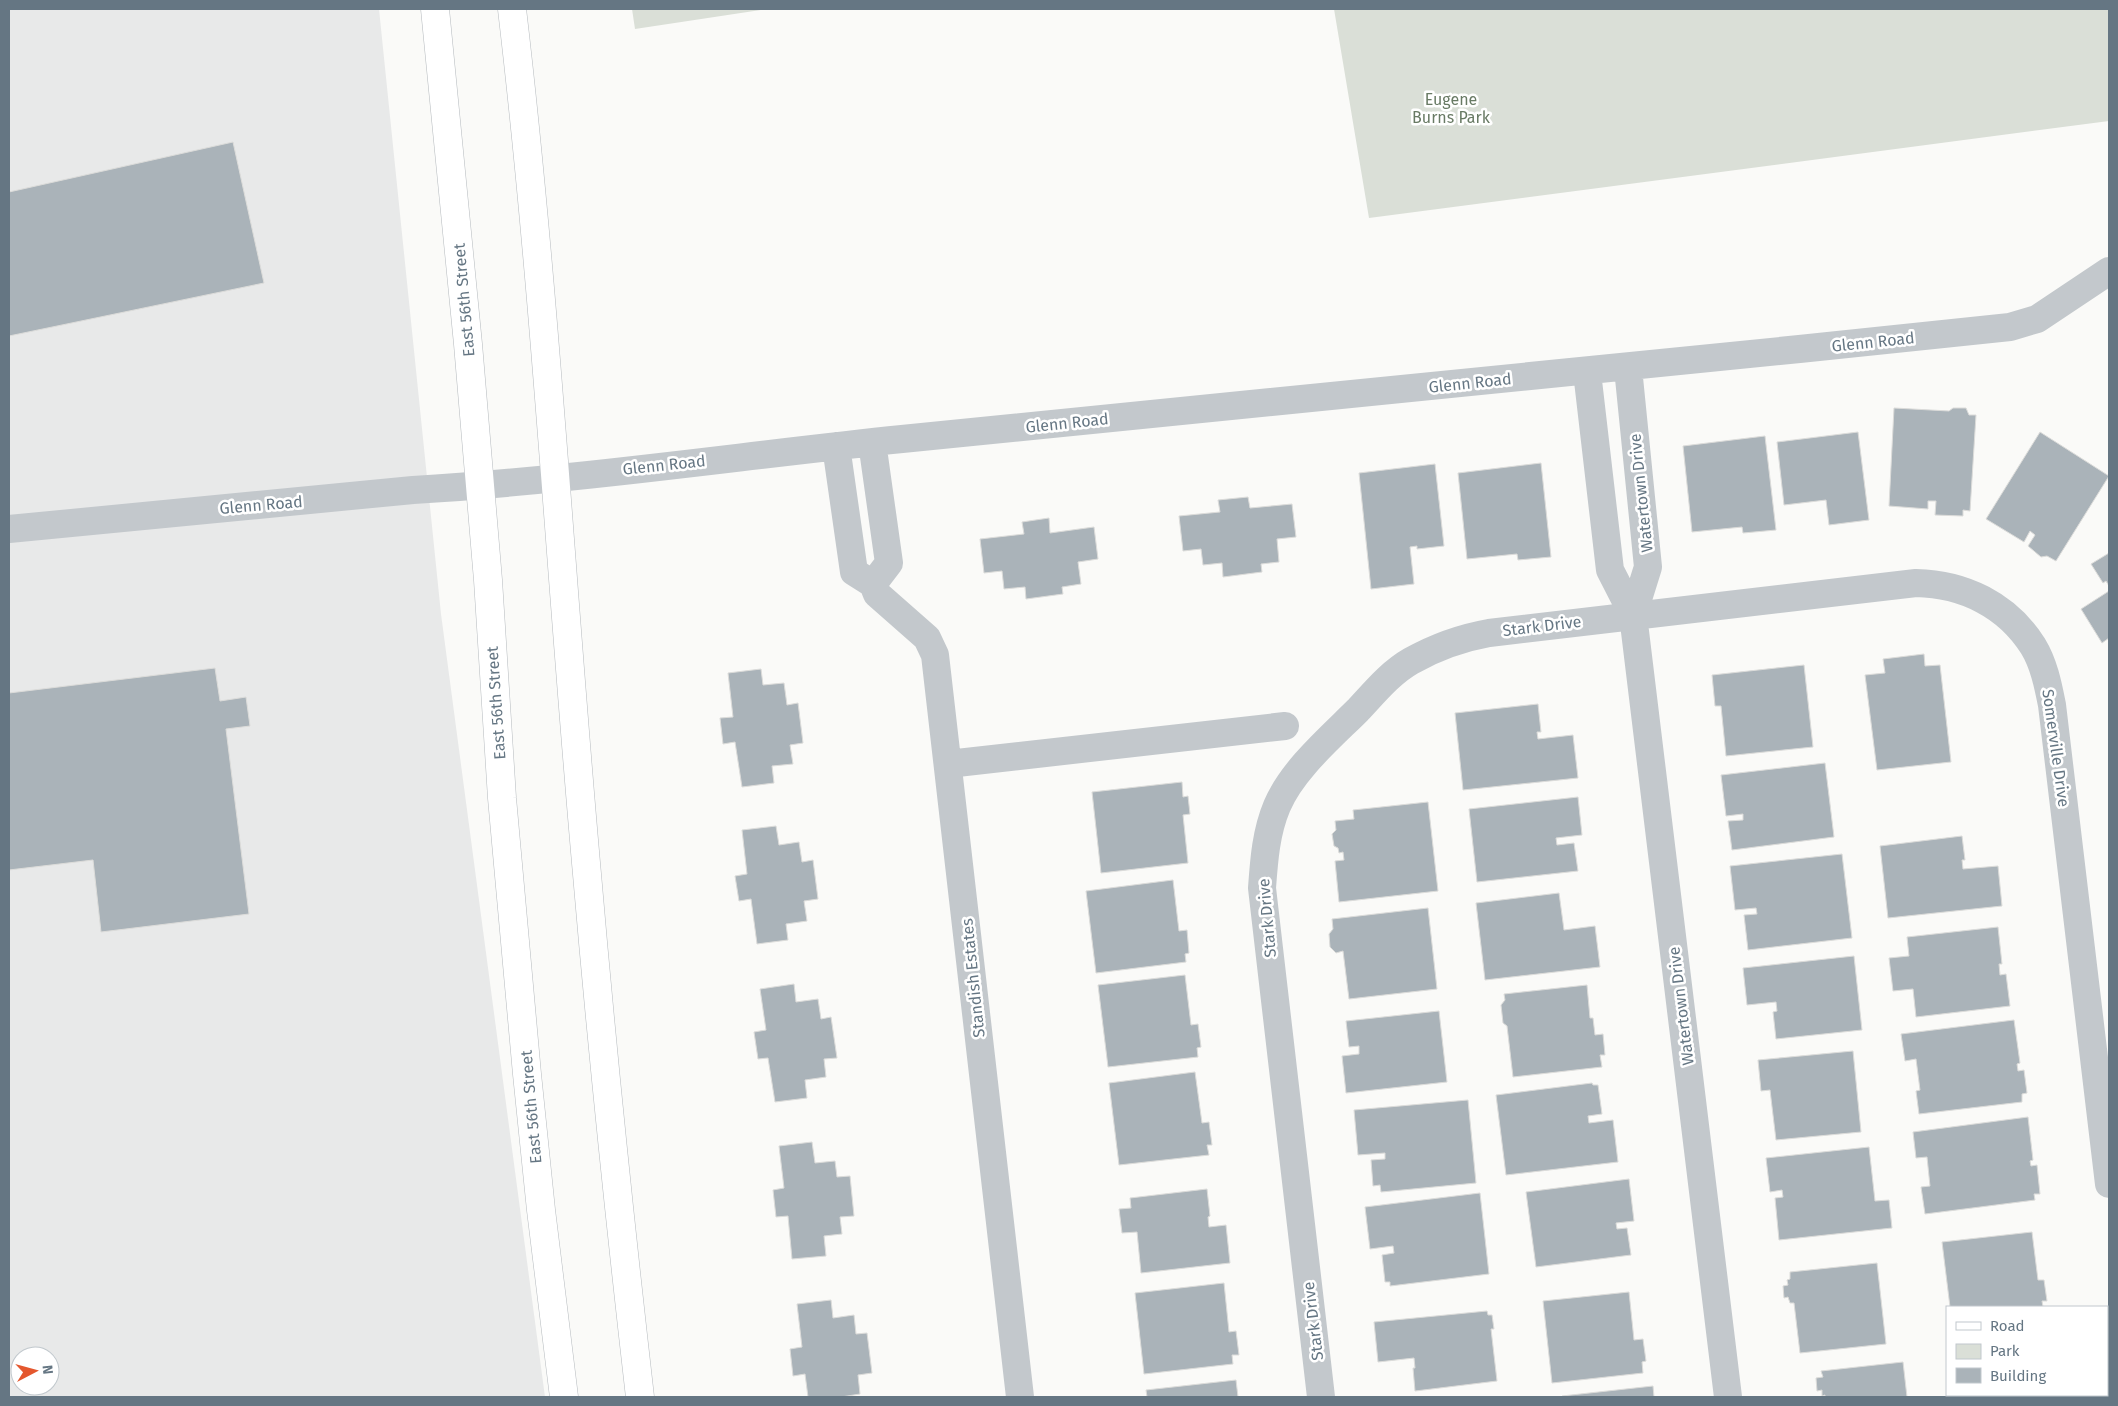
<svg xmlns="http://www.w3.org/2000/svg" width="2118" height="1406" font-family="'Fira Sans',sans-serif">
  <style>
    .built { fill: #e8e9e9; fill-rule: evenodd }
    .green { fill: #dadfd7 }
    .building { fill: #aab3b9; stroke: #dcdcda }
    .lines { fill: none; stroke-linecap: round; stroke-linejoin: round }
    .primary-casing { stroke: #b5babe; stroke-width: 29 }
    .street { stroke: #c3c8cc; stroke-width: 28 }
    .primary { stroke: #fff; stroke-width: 28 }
    .labels { text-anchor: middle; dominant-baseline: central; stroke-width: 5; stroke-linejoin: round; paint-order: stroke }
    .park-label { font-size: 16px; fill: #687a64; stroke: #fff }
    .street-label { font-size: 16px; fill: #657683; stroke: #fff }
  </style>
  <rect width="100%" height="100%" fill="#fafaf8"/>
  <path class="built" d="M9,9H379L441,614L545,1397H9ZM20,1356H50V1386H20Z"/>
  <path class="green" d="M632,9H767L635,29Z
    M1334,9H2109V121L1369,218Z"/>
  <path class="building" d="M233,142L264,283L9,336V192Z
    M1894,408L1949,411L1953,408H1966L1969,415H1976L1970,511L1963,510V516L1935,515L1936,501H1928V509L1889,506Z
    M1858,432L1869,520L1829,525L1826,500L1784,505L1777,442Z
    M2040,432L2109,476L2056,561L2047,556L2041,557L2028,546L2035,535L2030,531L2024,542L1986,519Z
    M1765,436L1776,530L1743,533L1742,527L1692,532L1683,446Z
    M1541,463L1551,557L1518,560L1517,554L1467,559L1458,473Z
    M1435,464L1444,546L1417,549V546L1410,547L1414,584L1371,589L1359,473Z
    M1248,497L1250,508L1292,504L1296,537L1277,539L1279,562L1261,564L1262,572L1223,577L1222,563L1203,565L1201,549L1183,551L1179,516L1220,512L1218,500Z
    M1049,518L1050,533L1094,527L1098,559L1078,562L1081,584L1062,587L1063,594L1026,599L1025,587L1004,589L1002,571L984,573L980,539L1024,534L1022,522Z
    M2109,553V586L2106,581L2103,583L2091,564Z
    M2109,591V638L2102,643L2081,609Z
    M1924,654L1925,666L1940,665L1951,762L1877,770L1865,675L1885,673L1883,659Z
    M1804,665L1813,747L1726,756L1721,706H1715L1712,675Z
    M215,668L220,701L246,697L250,726L226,729L249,914L101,932L93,860L9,870V693Z
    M761,669L763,685L784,683L787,705L798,703L803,743L790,745L793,764L772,766L774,783L742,787L735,742L723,744L720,718L733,717L728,673Z
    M1538,704L1541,732H1537L1538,739L1573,735L1578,778L1463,790L1455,713Z
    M1825,763L1834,837L1732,850L1728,821L1743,820V814L1726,816L1721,775Z
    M1182,782L1183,797L1188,796L1190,814L1183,815L1188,863L1101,873L1092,792Z
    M1578,797L1582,835L1556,838L1557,845L1574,843L1578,871L1477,882L1469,809Z
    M1428,802L1438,891L1339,902L1335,861L1344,860L1343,852L1339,853L1338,848L1334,846L1332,834L1336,830L1335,821L1354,819L1353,810Z
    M776,826L779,845L799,842L802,862L813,860L818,899L804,901L807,921L786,924L788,940L757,944L751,899L739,901L735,876L747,874L742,830Z
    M1962,836L1965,860H1962L1963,869L1998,866L2002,906L1888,918L1880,846Z
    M1842,854L1852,938L1748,950L1744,915L1757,914L1756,908L1735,910L1730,866Z
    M1173,880L1179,931L1187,930L1189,953L1185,954L1186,962L1096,973L1086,891Z
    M1559,893L1564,930L1595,926L1600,967L1485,980L1476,903Z
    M1428,908L1437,989L1349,999L1343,951L1336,953L1330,947L1329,934L1333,929L1332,919Z
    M1998,927L2002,964H1999L2000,975L2006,974L2010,1006L1916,1017L1913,989L1893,991L1889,958L1909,956L1907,937Z
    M1854,956L1862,1030L1776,1039L1773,1012L1777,1011L1776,1002L1747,1005L1743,968Z
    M1185,975L1191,1025L1198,1024L1201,1047L1197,1048L1198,1057L1108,1067L1098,985Z
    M794,984L796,1002L818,999L821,1019L831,1017L837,1058L824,1059L826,1077L805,1080L807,1098L775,1102L768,1058L758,1059L754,1032L766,1030L760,989Z
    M1587,985L1590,1018H1593L1595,1035L1603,1034L1605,1055H1600L1602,1067L1513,1077L1507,1026L1503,1023L1501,1005L1505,1000L1504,994Z
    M1439,1011L1447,1082L1346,1093L1342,1056L1359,1054V1046L1349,1047L1346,1021Z
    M2014,1020L2020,1063L2017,1064L2018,1071L2024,1070L2027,1093L2022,1094V1102L1919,1114L1916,1091L1920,1090L1916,1059L1905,1061L1901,1034Z
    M1853,1051L1861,1132L1776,1140L1770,1090L1761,1091L1758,1060Z
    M1195,1072L1202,1123L1209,1122L1212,1145H1207L1209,1155L1119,1165L1109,1083Z
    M1592,1083L1593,1085H1598L1602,1114L1588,1116L1589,1123L1613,1120L1618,1162L1506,1175L1496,1095Z
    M1468,1100L1476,1183L1381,1192L1380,1185L1373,1186L1371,1160L1385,1159V1153L1358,1155L1354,1110Z
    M2028,1117L2033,1160L2030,1161L2031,1166L2037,1165L2040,1194H2034L2035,1200L1925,1214L1921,1187L1930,1186L1927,1157L1916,1158L1913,1132Z
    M812,1142L815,1163L835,1161L837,1177L850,1176L854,1216L840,1217L842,1234L824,1236L826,1256L792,1259L788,1216L776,1217L773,1190L784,1188L779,1146Z
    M1869,1147L1875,1201L1889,1200L1892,1228L1779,1240L1775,1198L1783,1197L1782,1190L1770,1192L1766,1158Z
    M1629,1179L1634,1221L1616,1223L1617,1229L1627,1228L1631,1255L1536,1267L1526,1192Z
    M1207,1189L1210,1216L1208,1217L1209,1227L1226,1225L1230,1263L1141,1273L1137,1232L1122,1233L1119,1209L1131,1208L1130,1198Z
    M1480,1193L1489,1274L1390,1286V1282H1385L1382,1255L1394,1253L1393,1246L1370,1249L1365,1207Z
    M2032,1232L2038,1280H2044L2047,1301H2042L2043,1307H1950L1942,1242Z
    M1877,1263L1886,1344L1800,1353L1794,1303H1790L1788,1297L1784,1298L1783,1286L1788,1285L1787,1280L1790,1279V1272Z
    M1224,1283L1229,1332L1236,1331L1239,1355H1232L1233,1364L1144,1374L1135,1293Z
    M1629,1292L1634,1340L1643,1339L1646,1361L1642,1362L1643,1373L1552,1383L1543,1301Z
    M831,1300L833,1318L854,1315L856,1334L867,1333L872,1373L858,1375L860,1394L841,1397H808L805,1374L793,1376L790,1349L802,1347L797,1304Z
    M1487,1311L1488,1315H1492L1494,1329H1491L1497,1381L1415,1391L1413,1368H1415L1414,1358L1378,1362L1374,1322Z
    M1903,1362L1907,1397H1825V1395L1822,1396V1390L1817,1391L1816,1378L1823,1377L1821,1371Z
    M1236,1380L1238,1397H1147L1146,1390Z
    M1653,1386L1654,1397H1563L1562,1396Z
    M1958,1395H2054V1397H1959Z"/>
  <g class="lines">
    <defs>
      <path id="primary" d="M435,9L468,344L488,580L502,798L527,1074L541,1210L564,1397
        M512,9C546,297 561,586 587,874C602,1049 620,1223 640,1397"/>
    </defs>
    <use href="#primary" class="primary-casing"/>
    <path class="street" d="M1628,368L1648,567L1633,615
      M1587,372L1610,570L1633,615L1728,1397
      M872,442L889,563L873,584
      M836,446L854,572L873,584L877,594L927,638L935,655L1020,1397
      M9,529L413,490C577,480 739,456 902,439C1272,403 1641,366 2010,327L2037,319L2109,271
      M948,764L1285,726
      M1321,1397L1262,888C1264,860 1266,832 1277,806C1292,770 1331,737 1358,710C1374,693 1390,673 1411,661C1436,647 1461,638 1489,633L1916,583C1964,584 2007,605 2033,646C2044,664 2048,685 2052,705L2109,1184"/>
    <use href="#primary" class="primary"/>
  </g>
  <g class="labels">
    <g class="park-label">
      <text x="1451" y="99">Eugene<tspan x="1451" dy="18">Burns Park</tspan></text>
    </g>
    <g class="street-label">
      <text transform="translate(464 300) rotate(-95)">East 56th Street</text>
      <text transform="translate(1873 342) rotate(-6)">Glenn Road</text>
      <text transform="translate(1470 383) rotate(-6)">Glenn Road</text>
      <text transform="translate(1067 423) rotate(-6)">Glenn Road</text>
      <text transform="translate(664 465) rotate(-6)">Glenn Road</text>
      <text transform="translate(1641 493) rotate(-96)">Watertown Drive</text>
      <text transform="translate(261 505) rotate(-5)">Glenn Road</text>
      <text transform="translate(1542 626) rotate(-7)">Stark Drive</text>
      <text transform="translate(496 703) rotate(-94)">East 56th Street</text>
      <text transform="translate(2056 748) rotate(82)">Somerville Drive</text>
      <text transform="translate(1267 918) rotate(-95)">Stark Drive</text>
      <text transform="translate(973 978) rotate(-96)">Standish Estates</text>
      <text transform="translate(1681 1006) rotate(-97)">Watertown Drive</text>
      <text transform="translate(531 1107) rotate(-95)">East 56th Street</text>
      <text transform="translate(1313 1321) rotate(-97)">Stark Drive</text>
    </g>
  </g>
  <rect width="2118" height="1406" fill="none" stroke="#657683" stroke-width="20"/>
  <rect x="1946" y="1306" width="162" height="90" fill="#ffffff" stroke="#c1c8cd"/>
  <rect x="1956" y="1322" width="25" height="8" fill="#ffffff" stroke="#c1c8cd"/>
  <text x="1990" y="1331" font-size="15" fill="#657683">Road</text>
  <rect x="1956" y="1344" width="25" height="15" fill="#dadfd7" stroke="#c1c8cd"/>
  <text x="1990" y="1356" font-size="15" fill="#657683">Park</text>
  <rect x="1956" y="1368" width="25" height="15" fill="#aab3b9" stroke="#c1c8cd"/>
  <text x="1990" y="1381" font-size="15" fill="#657683">Building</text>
  <g transform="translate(35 1371) rotate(84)"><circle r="24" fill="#ffffff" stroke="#c1c8cd"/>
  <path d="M0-4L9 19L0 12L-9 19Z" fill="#e4572e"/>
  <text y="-8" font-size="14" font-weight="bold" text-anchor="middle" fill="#657683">N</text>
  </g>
</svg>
